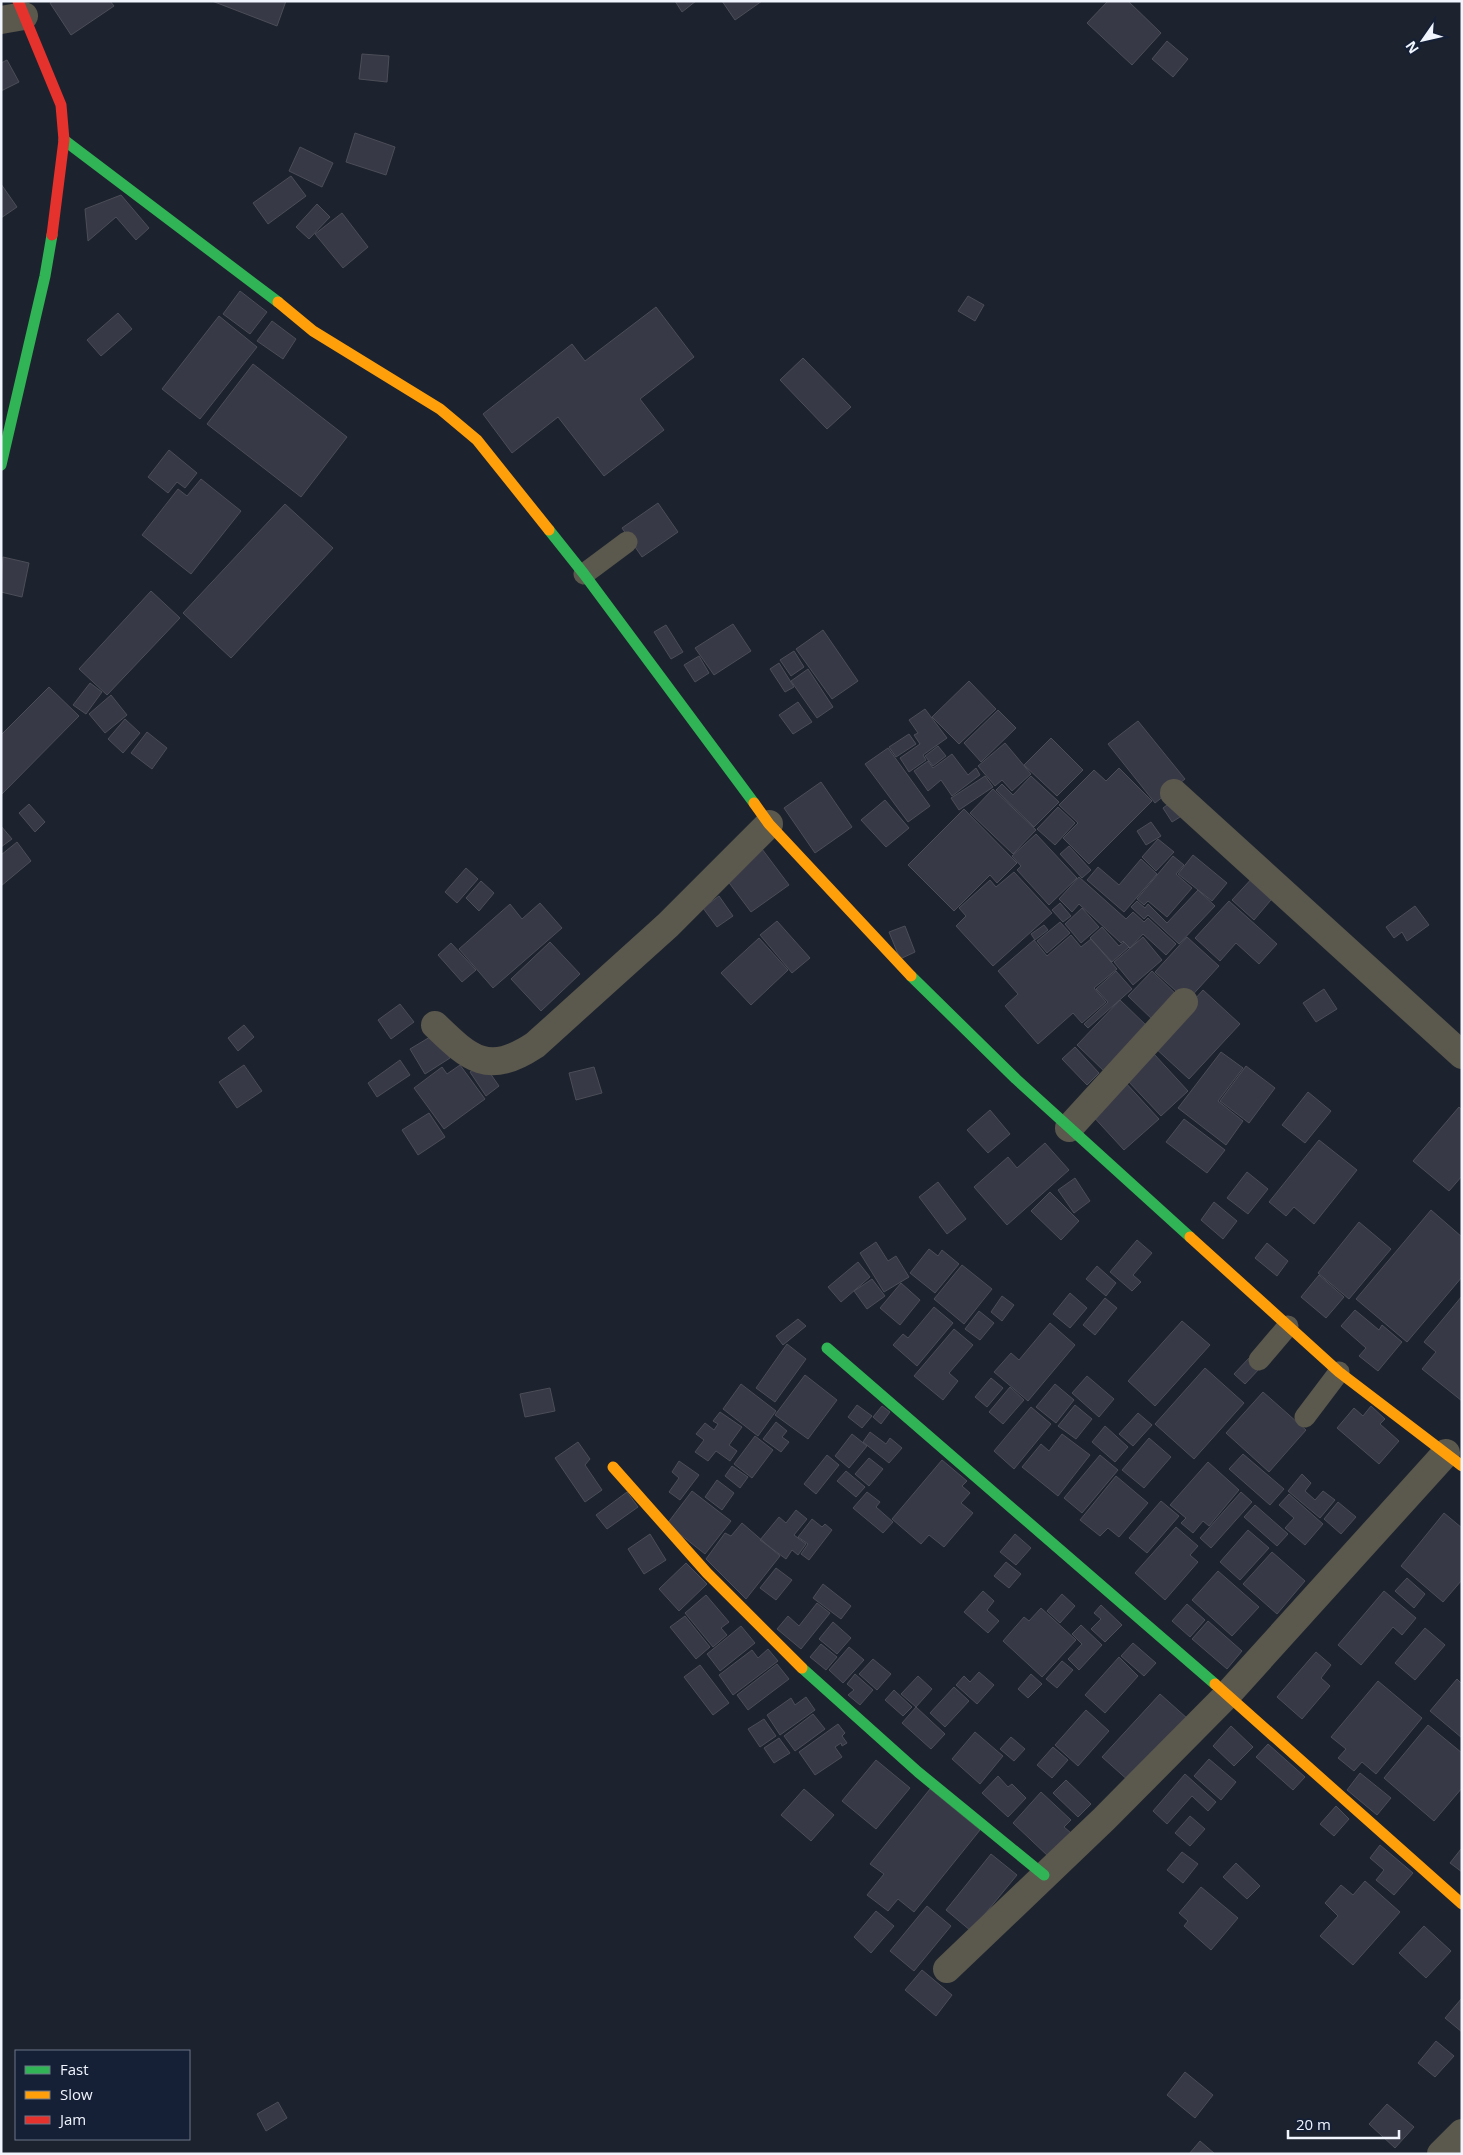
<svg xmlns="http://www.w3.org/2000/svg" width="1463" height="2155" font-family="'Open Sans',sans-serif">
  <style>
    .building { fill: #383947; stroke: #4b4d57 }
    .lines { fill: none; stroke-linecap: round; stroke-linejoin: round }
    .lane { stroke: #5b584d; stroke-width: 21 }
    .street { stroke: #5b584d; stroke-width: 28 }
    .fast { stroke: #30b455; stroke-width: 11 }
    .slow { stroke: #ff9f0a; stroke-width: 11 }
    .jam { stroke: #e5322d; stroke-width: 11 }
  </style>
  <rect width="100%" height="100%" fill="#1d232e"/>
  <path class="building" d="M53,1H110L114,6L71,35L50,3Z
    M212,1H286L277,26Z
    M675,1H696L682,12Z
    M722,1H762L735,20Z
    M1108,1H1128L1161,33L1132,65L1087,23Z
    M1167,41L1188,59L1173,77L1152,59Z
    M362,54L389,56L387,82L359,79Z
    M7,60L19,82L1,91V63Z
    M355,133L395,147L386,175L346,162Z
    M300,147L333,163L322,187L289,171Z
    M291,176L306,196L268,224L253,203Z
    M1,184L17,207L1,218Z
    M121,195L149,228L136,240L116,217L88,241L85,209Z
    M317,204L330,217L309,239L296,227Z
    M342,213L368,247L343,268L315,234Z
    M240,291L267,312L250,334L223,314Z
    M968,296L984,305L975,321L958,311Z
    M656,307L694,357L640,399L664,430L604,476L558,417L512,453L483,414L572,344L585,361Z
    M118,313L132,329L101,356L87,340Z
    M219,316L257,347L200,419L162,389Z
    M272,321L296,339L283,359L257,341Z
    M803,358L851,407L827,429L780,380Z
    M253,364L347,437L301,497L207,424Z
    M169,450L197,473L185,488L177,482L168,493L148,477Z
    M201,479L241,511L191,574L142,535L178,489L187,496Z
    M658,503L678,532L642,557L622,528Z
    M285,504L333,548L231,658L183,613Z
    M3,557L29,563L22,597L1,592Z
    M151,591L180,618L107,695L79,669Z
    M733,624L751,651L714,675L695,648Z
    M666,625L683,652L671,659L654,632Z
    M823,630L858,681L832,699L796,649Z
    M794,651L804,667L791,676L780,660Z
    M699,656L709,673L695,682L684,665Z
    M779,663L794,687L785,692L770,669Z
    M808,669L833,707L817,718L791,681Z
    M969,681L996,709L959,744L932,717Z
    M90,683L102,692L86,714L73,705Z
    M49,687L79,716L1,795V735Z
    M111,695L127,715L105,733L89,714Z
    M798,702L812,722L793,734L779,715Z
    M925,709L947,738L923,755L926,760L909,772L900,758L920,744L914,735L918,733L909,720Z
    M998,710L1016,728L981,762L964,743Z
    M125,719L140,733L123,753L108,739Z
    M1138,721L1185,779L1155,803L1108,744Z
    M147,732L167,748L152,769L131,753Z
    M909,734L916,744L896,757L889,747Z
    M1051,738L1083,770L1057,796L1024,765Z
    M1005,743L1031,774L1012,791L1002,780L995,786L978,766Z
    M938,746L946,756L933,766L925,756Z
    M888,748L930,806L908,822L865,764Z
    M952,754L968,775L976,768L980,775L952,796L941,780L928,791L914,771L928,761L933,768Z
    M1119,768L1152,801L1089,864L1063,838L1078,823L1059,805L1094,770L1106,781Z
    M985,776L993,787L959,810L951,798Z
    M1031,776L1059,802L1034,827L996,790L1002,784L1013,795Z
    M821,782L852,827L815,853L784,808Z
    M993,789L1036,830L1013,854L970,813Z
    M1178,797L1188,812L1172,822L1163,808Z
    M885,800L909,828L886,847L861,820Z
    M29,804L45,822L35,832L19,813Z
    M1058,807L1075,823L1055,845L1037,829Z
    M964,809L1017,863L997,883L990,875L954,911L908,865Z
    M1151,822L1161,836L1146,845L1137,831Z
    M1,826L12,839L1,847Z
    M1036,834L1077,878L1049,905L1017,870L1021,866L1012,856Z
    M1158,839L1174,852L1156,871L1142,857Z
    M17,842L31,861L1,886V855Z
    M1069,846L1091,870L1082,878L1060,854Z
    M762,849L789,885L751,912L724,876Z
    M1193,855L1227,883L1212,901L1178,874Z
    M1173,856L1184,865L1176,874L1192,888L1167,917L1148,901L1144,905L1137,899Z
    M1141,859L1157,874L1124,912L1087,880L1098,867L1119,885Z
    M466,868L478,879L457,903L445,892Z
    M1014,872L1052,913L993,966L956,926L966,916L959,908L990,880L996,887Z
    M1255,875L1276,894L1254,920L1232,900Z
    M1079,877L1126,919L1133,912L1144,922L1148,918L1176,944L1166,955L1143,934L1130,948L1123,941L1121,943L1079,904L1072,912L1059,899Z
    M481,881L494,893L479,911L466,898Z
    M1198,890L1215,906L1179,944L1148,915L1144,919L1131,907L1137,901L1145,908L1148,904L1167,923Z
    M719,896L733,916L717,927L703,908Z
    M1229,901L1277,944L1259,964L1236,943L1220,961L1195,938Z
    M540,903L562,928L493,988L459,949L510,904L522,919Z
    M1060,903L1071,916L1063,922L1052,910Z
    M1415,906L1429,925L1407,941L1402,932L1394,938L1386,927Z
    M1082,908L1099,927L1081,943L1065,924Z
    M777,921L810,958L792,973L760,935Z
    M1060,922L1070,933L1047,953L1037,941Z
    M1044,925L1048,930L1035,940L1031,934Z
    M905,926L915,952L900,959L889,932Z
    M1102,927L1119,946L1124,942L1129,947L1112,962L1090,938Z
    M1071,935L1081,947L1091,939L1117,969L1094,988L1106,1002L1082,1023L1073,1013L1038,1044L1005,1006L1018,994L998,971L1034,940L1047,956Z
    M1143,937L1162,960L1133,985L1114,962Z
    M1187,937L1219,966L1187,1001L1155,972Z
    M759,938L788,970L751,1005L721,973Z
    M550,942L580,974L541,1011L511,979Z
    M451,943L476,970L462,982L438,955Z
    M1116,971L1132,989L1088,1028L1084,1024L1108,1002L1096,989Z
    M1152,971L1179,997L1155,1022L1128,996Z
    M1324,989L1337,1009L1316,1022L1303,1003Z
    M1203,990L1240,1024L1189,1079L1153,1046Z
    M1120,1000L1149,1028L1106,1073L1077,1045Z
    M400,1004L414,1022L391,1039L378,1020Z
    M244,1025L254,1037L238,1051L228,1038Z
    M435,1034L450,1058L425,1074L410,1049Z
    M1075,1047L1099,1073L1087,1085L1062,1059Z
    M1221,1052L1243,1068L1218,1101L1243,1121L1226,1145L1178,1108Z
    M1154,1054L1188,1091L1161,1116L1127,1080Z
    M400,1060L410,1075L377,1097L368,1083Z
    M483,1063L499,1086L486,1096L470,1072Z
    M244,1065L262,1091L237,1108L219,1082Z
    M460,1065L485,1099L444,1129L414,1088L442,1067L447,1074Z
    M1246,1066L1275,1088L1249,1123L1220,1101Z
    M594,1067L602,1093L576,1100L569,1073Z
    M1124,1081L1159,1119L1124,1150L1090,1113Z
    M1308,1092L1331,1111L1305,1143L1282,1125Z
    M1459,1107L1462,1110V1176L1449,1191L1413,1161Z
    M990,1110L1010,1134L988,1153L967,1130Z
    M429,1113L445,1137L418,1155L402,1130Z
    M1184,1119L1225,1150L1207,1173L1166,1142Z
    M1319,1140L1357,1170L1314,1224L1294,1207L1286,1216L1269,1202Z
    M1045,1143L1069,1170L1007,1225L974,1187L1008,1157L1017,1168Z
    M1247,1172L1268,1189L1248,1214L1227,1198Z
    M1075,1178L1090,1201L1074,1213L1058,1190Z
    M938,1182L966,1219L947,1234L919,1197Z
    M1050,1192L1079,1221L1061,1240L1031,1211Z
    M1214,1202L1237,1221L1223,1239L1201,1220Z
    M1431,1210L1462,1237V1277L1407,1342L1356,1299Z
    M1359,1222L1391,1249L1349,1299L1318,1273Z
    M1137,1240L1152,1253L1133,1275L1141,1282L1132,1291L1110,1272Z
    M876,1242L888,1261L896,1256L909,1277L884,1292L860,1253Z
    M1267,1243L1288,1261L1277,1276L1255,1258Z
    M929,1249L938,1256L942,1250L959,1264L935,1293L910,1273Z
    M858,1262L870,1277L841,1302L828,1287Z
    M962,1265L992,1289L964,1324L934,1299Z
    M1097,1266L1116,1283L1106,1296L1086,1279Z
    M1319,1275L1344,1297L1326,1318L1301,1297Z
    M872,1279L885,1296L867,1309L854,1291Z
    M901,1283L920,1300L900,1325L880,1308Z
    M1070,1293L1087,1308L1070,1328L1053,1314Z
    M1002,1296L1014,1305L1002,1321L991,1312Z
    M1462,1296V1401L1422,1369L1436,1352L1424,1342Z
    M1105,1298L1117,1308L1095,1335L1083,1325Z
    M934,1307L953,1323L917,1366L893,1345L903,1334L908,1338Z
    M1355,1310L1379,1330L1382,1325L1402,1342L1378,1371L1359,1356L1366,1348L1341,1326Z
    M979,1311L994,1323L980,1340L965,1329Z
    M798,1319L806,1326L783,1345L776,1336Z
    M1182,1321L1210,1345L1155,1406L1128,1381Z
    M1050,1323L1075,1345L1028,1401L994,1372L1011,1353L1019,1360Z
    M954,1329L973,1345L949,1373L958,1381L943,1400L914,1376Z
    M787,1344L806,1359L775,1402L756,1388Z
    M1249,1358L1260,1368L1245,1384L1234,1374Z
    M1205,1368L1244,1403L1194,1459L1155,1424Z
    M805,1375L837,1400L808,1439L775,1415Z
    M1087,1376L1114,1399L1099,1417L1072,1393Z
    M991,1378L1003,1388L987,1407L975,1397Z
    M741,1384L776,1411L758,1436L723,1409Z
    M1055,1384L1074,1400L1056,1423L1036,1407Z
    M1010,1387L1024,1400L1003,1424L989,1412Z
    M550,1388L555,1411L525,1417L520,1394Z
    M1263,1392L1306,1430L1269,1472L1226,1433Z
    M857,1405L872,1416L862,1428L848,1417Z
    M1075,1405L1092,1419L1076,1439L1058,1426Z
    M882,1406L890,1412L881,1424L873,1417Z
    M1371,1406L1385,1419L1380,1424L1399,1441L1379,1464L1337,1428L1354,1408L1363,1416Z
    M1031,1407L1051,1424L1014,1469L994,1451Z
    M720,1412L742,1427L729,1445L737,1451L730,1461L716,1451L708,1461L695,1452L704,1440L696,1434L705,1423L714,1430L718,1424L713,1421Z
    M1138,1413L1152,1425L1133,1446L1119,1434Z
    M776,1422L787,1431L782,1437L789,1442L781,1452L763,1439Z
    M1105,1426L1128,1447L1115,1462L1092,1442Z
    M870,1432L886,1444L890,1438L902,1448L889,1463L863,1442Z
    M852,1434L867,1446L849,1468L835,1456Z
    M1062,1434L1090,1455L1058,1496L1022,1467L1041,1444L1049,1451Z
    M755,1436L773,1450L752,1478L734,1464Z
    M1149,1438L1171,1457L1144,1488L1122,1470Z
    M578,1442L590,1459L585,1465L602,1490L585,1502L555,1458Z
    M1243,1454L1284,1489L1270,1505L1229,1469Z
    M827,1455L839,1465L816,1494L804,1484Z
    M1100,1455L1118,1470L1082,1513L1064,1498Z
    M869,1458L883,1469L869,1486L855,1474Z
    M942,1460L967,1481L962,1486L970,1493L961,1503L973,1513L944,1547L929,1535L921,1544L892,1519Z
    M679,1461L699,1475L680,1500L669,1492L679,1478L672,1472Z
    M1208,1462L1239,1490L1209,1526L1203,1521L1193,1533L1181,1523L1186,1518L1170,1505Z
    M732,1466L748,1477L740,1488L725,1476Z
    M846,1471L865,1487L856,1497L837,1481Z
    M1302,1474L1311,1483L1305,1491L1315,1500L1323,1491L1335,1500L1320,1518L1288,1491Z
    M1116,1476L1148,1503L1119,1537L1108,1528L1100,1536L1080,1520Z
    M717,1480L734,1493L722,1510L705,1497Z
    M692,1491L731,1521L705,1554L667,1524Z
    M627,1492L638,1507L607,1529L596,1515Z
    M867,1492L880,1502L876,1507L893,1522L883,1533L853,1508Z
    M1241,1492L1252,1502L1211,1548L1200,1538Z
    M1289,1494L1323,1524L1305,1545L1285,1528L1294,1518L1279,1505Z
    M1161,1501L1179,1516L1147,1553L1129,1538Z
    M1338,1502L1356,1517L1341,1534L1324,1519Z
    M1255,1505L1288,1534L1277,1546L1244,1517Z
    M796,1510L807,1519L794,1535L806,1544L798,1555L792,1550L786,1559L760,1540L779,1517L786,1523Z
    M1444,1513L1462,1528V1580L1443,1602L1401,1566Z
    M812,1519L822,1527L825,1524L832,1530L809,1560L801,1554L808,1544L798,1537Z
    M742,1523L780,1556L746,1599L706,1559L725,1533L731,1536Z
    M1176,1527L1198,1546L1190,1555L1198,1562L1165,1600L1135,1573Z
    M1248,1530L1269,1548L1240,1580L1220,1562Z
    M650,1534L666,1560L644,1574L628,1549Z
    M1015,1534L1031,1548L1016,1565L1000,1552Z
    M1272,1552L1305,1581L1277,1614L1243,1584Z
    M1006,1562L1021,1574L1009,1588L994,1576Z
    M686,1563L707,1584L679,1611L659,1589Z
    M776,1568L792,1580L776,1600L760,1588Z
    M1218,1571L1259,1607L1232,1636L1192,1600Z
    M1407,1578L1425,1594L1414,1608L1395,1591Z
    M823,1584L851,1606L841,1619L813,1598Z
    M983,1591L994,1601L987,1610L999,1621L988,1633L964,1612Z
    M1384,1591L1416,1618L1402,1635L1393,1627L1361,1665L1338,1645Z
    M1062,1594L1075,1606L1060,1623L1047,1611Z
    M706,1595L729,1622L721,1628L727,1635L713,1647L685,1613Z
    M817,1603L830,1613L801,1649L777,1629L788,1616L799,1626Z
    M1187,1604L1205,1620L1190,1637L1172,1621Z
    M1101,1605L1122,1625L1105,1642L1091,1629L1101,1619L1094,1613Z
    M1041,1608L1076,1640L1042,1677L1003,1641L1024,1617L1029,1621Z
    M685,1616L710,1647L696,1659L670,1627Z
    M1208,1621L1242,1651L1227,1669L1192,1639Z
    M833,1622L851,1638L837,1654L819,1639Z
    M1081,1625L1102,1645L1079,1670L1068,1659L1082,1644L1072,1634Z
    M741,1626L755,1643L720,1671L707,1654Z
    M1425,1628L1445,1645L1415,1680L1395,1663Z
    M1133,1643L1156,1663L1144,1676L1121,1656Z
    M821,1644L837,1657L826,1670L810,1657Z
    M849,1647L864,1660L843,1683L829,1670Z
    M768,1649L778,1661L733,1695L719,1675L752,1650L758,1658Z
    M1316,1652L1331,1665L1321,1678L1330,1686L1302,1719L1277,1697Z
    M1119,1657L1138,1676L1105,1713L1085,1695Z
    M873,1659L891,1674L877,1690L859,1674Z
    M1062,1661L1073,1670L1057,1688L1046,1679Z
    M777,1664L789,1679L748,1710L737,1695Z
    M700,1665L729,1703L713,1715L684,1677Z
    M979,1672L994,1685L977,1704L956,1685L964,1676L970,1682Z
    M855,1674L873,1690L860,1705L848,1695L854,1690L847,1684Z
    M1031,1674L1042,1684L1028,1698L1018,1689Z
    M918,1676L932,1689L916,1707L901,1694Z
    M1457,1679L1462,1684V1738L1430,1711Z
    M1378,1681L1422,1718L1376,1774L1362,1762L1354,1771L1338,1758L1346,1749L1331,1737Z
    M954,1687L969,1701L945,1727L930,1713Z
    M894,1690L912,1707L903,1716L885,1700Z
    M1160,1694L1188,1719L1130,1782L1102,1757Z
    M806,1697L815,1710L780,1735L767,1715L791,1698L795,1705Z
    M916,1707L945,1734L931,1749L902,1723Z
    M1086,1710L1109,1731L1078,1766L1055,1745Z
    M813,1714L825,1729L795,1751L784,1736Z
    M764,1719L776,1736L760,1747L748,1729Z
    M838,1724L845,1733L842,1736L847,1743L842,1746L841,1743L835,1747L842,1757L815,1775L799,1752Z
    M1428,1725L1462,1753V1788L1434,1821L1384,1778Z
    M1231,1726L1253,1747L1234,1766L1213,1746Z
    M975,1732L1003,1756L980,1784L952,1759Z
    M1011,1737L1025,1749L1014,1761L1000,1749Z
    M779,1738L790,1753L774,1763L764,1748Z
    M1268,1744L1305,1777L1293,1790L1256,1757Z
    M1053,1747L1068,1760L1052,1778L1037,1765Z
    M1209,1759L1236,1782L1221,1800L1194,1776Z
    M876,1760L910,1788L876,1829L842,1801Z
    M1360,1773L1391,1798L1377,1815L1347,1790Z
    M1185,1774L1216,1802L1208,1811L1192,1796L1167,1824L1153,1811Z
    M998,1776L1008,1787L1012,1784L1026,1798L1008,1817L982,1793Z
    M1066,1780L1091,1804L1078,1817L1053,1793Z
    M804,1789L834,1815L811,1841L781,1815Z
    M930,1789L980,1830L914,1912L898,1899L888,1911L867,1895L884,1874L870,1864Z
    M1041,1792L1071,1820L1064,1827L1071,1833L1049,1857L1013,1823Z
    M1336,1806L1349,1819L1334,1836L1320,1824Z
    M1190,1816L1205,1829L1190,1846L1175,1833Z
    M1380,1845L1413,1873L1394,1895L1376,1880L1384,1870L1370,1858Z
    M1461,1849L1462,1850V1872L1450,1863Z
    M1182,1852L1198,1864L1183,1883L1167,1870Z
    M991,1854L1017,1875L971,1931L946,1910Z
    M1236,1863L1260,1886L1247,1899L1223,1877Z
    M1365,1881L1400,1912L1353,1965L1320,1936L1338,1916L1325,1903L1341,1885L1353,1895Z
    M1201,1887L1238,1918L1211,1950L1184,1926L1188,1921L1179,1913Z
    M927,1906L951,1926L914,1971L890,1951Z
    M876,1911L894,1926L871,1953L854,1937Z
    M1424,1926L1451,1951L1426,1978L1399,1953Z
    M922,1970L952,1995L936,2016L905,1990Z
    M1462,1998V2032L1445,2018Z
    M1436,2041L1454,2056L1435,2077L1418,2063Z
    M1185,2072L1213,2095L1195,2118L1167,2095Z
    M278,2102L287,2118L266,2131L257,2114Z
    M1387,2104L1414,2127L1395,2148L1369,2124Z
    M1200,2141L1215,2154H1189Z"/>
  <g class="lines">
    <path class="lane" d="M584,574L627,542
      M1259,1360L1288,1326
      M1305,1417L1339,1372"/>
    <path class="street" d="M1,20L24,16
      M1174,793L1462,1055
      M435,1025C470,1059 488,1076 535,1045L668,925L769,824
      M1069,1128L1184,1002
      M947,1969L1104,1819L1227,1695L1446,1453
      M1441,2154L1462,2133"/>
    <path class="fast" d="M64,140L278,302
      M1,465L45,276L52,235
      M549,530L584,574L754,803
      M911,976L1016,1079L1190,1237
      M827,1348L1215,1684
      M802,1668L918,1772L1044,1875"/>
    <path class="slow" d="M278,302L313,331L440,409L477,440L549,530
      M754,803L769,824L911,976
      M1190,1237L1339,1372L1462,1466
      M613,1467L707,1573L802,1668
      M1215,1684L1462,1904"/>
    <path class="jam" d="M18,1L61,105L64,140L52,235"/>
  </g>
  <rect width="1463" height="2155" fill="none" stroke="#f0f5fe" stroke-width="5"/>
  <rect x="15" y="2050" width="175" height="90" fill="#152036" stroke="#6d7586"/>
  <rect x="25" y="2066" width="25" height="8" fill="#30b455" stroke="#6d7586"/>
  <text x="60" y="2075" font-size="15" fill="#f0f5fe">Fast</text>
  <rect x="25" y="2091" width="25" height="8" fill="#ff9f0a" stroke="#6d7586"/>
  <text x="60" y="2100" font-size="15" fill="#f0f5fe">Slow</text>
  <rect x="25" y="2116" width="25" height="8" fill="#e5322d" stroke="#6d7586"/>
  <text x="60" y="2125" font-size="15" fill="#f0f5fe">Jam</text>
  <g transform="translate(1423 40) rotate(236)" stroke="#152036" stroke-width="4" paint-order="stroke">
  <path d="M0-4L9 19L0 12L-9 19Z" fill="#f0f5fe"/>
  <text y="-8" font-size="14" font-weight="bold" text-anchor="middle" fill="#f0f5fe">N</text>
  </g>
  <path d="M1288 2130v8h111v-8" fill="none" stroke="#f0f5fe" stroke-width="2.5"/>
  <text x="1296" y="2130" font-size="15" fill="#f0f5fe" stroke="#152036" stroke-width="4" paint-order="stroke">20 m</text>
</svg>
